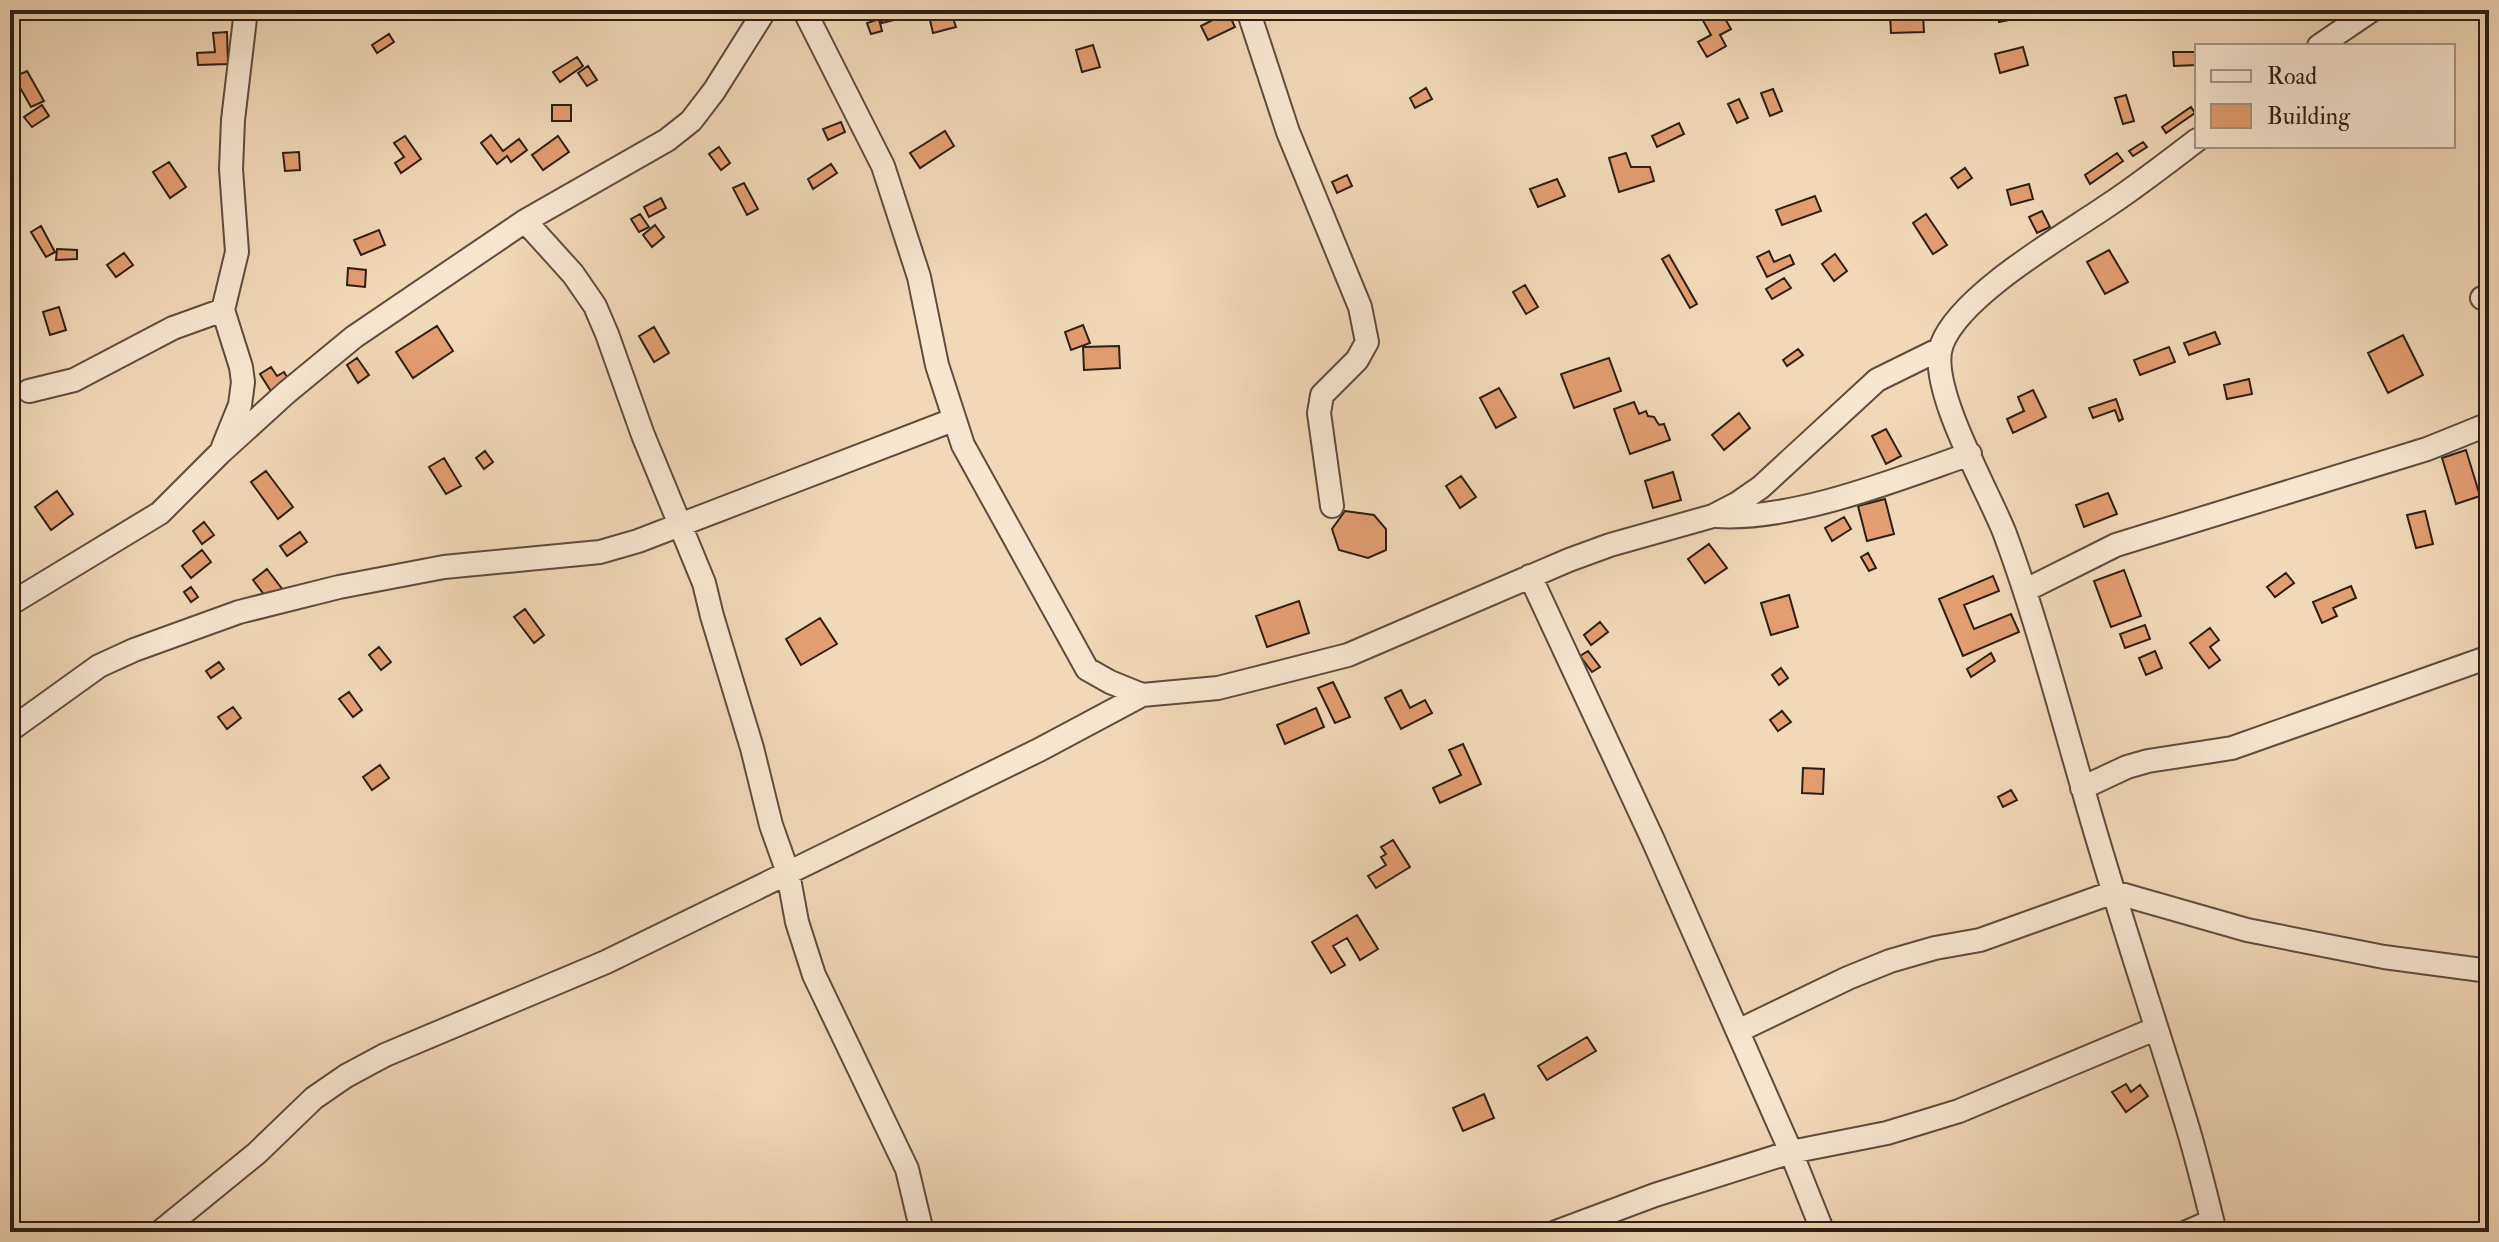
<svg xmlns="http://www.w3.org/2000/svg" width="2499" height="1242" font-family="'IM FELL Double Pica',serif">
  <style>
    .building { fill: #e29d71; stroke: #2d1f15; stroke-width: 2 }
    .lines { fill: none; stroke-linecap: round; stroke-linejoin: round }
    .minor-casing { stroke: #5e4d3d; stroke-width: 26 }
    .minor { stroke: #f6e6d0; stroke-width: 22 }
  </style>
  <rect width="100%" height="100%" fill="#f1d8b6"/>
  <filter id="stains"><feTurbulence type="fractalNoise" baseFrequency=".0025" numOctaves="4"/><feColorMatrix values="0 0 0 0 .2 0 0 0 0 .09 0 0 0 0 .02 0 0 0 .5 -.17"/></filter>
  <radialGradient id="worn" r=".72"><stop offset=".6" stop-color="#630" stop-opacity="0"/><stop offset="1" stop-color="#630" stop-opacity=".3"/></radialGradient>
  <path class="building" d="M879,10H895L898,19L882,23Z
    M1688,10H1720L1731,29L1720,35L1726,46L1707,57L1698,42L1711,35L1700,15L1693,19Z
    M1997,10H2012L2014,19L1999,22Z
    M2299,10H2320L2321,12L2301,17Z
    M1228,12L1235,27L1208,40L1201,26Z
    M1923,14L1924,32L1891,33L1890,15Z
    M952,15L956,27L933,33L930,20Z
    M879,19L882,31L871,34L867,23Z
    M227,32L228,64L198,65L197,53L215,52L213,33Z
    M389,34L394,42L377,53L372,45Z
    M1093,45L1100,67L1082,72L1076,50Z
    M2023,47L2028,65L2000,73L1995,54Z
    M2173,52H2197V65L2174,66Z
    M577,57L583,66L560,82L553,72Z
    M588,66L597,80L587,86L578,73Z
    M27,71L44,101L31,107L14,77Z
    M1426,88L1432,99L1415,108L1410,98Z
    M1773,89L1782,111L1770,116L1761,93Z
    M2126,95L2134,121L2123,124L2115,98Z
    M1739,99L1748,118L1737,123L1728,104Z
    M42,105L49,116L32,127L24,117Z
    M552,105H571V121H552Z
    M2191,107L2195,113L2166,133L2162,127Z
    M841,122L845,132L828,140L823,129Z
    M1679,123L1684,134L1657,147L1652,136Z
    M945,131L954,146L920,168L910,153Z
    M491,135L503,151L519,139L527,150L511,162L507,156L497,164L481,143Z
    M405,136L421,159L401,173L395,163L404,157L394,143Z
    M558,136L569,152L543,170L532,155Z
    M2143,142L2147,147L2133,156L2129,151Z
    M719,147L730,163L721,170L709,154Z
    M299,152L300,170L285,171L283,153Z
    M1626,153L1631,167H1650L1654,181L1619,192L1609,158Z
    M2117,153L2123,161L2090,184L2085,175Z
    M169,162L186,187L170,198L153,172Z
    M831,164L837,173L813,189L808,179Z
    M1965,168L1972,178L1958,188L1951,178Z
    M1347,175L1352,186L1337,193L1332,182Z
    M1557,179L1565,196L1538,207L1530,189Z
    M744,183L758,209L747,215L733,188Z
    M2029,184L2033,199L2011,205L2007,190Z
    M1815,196L1821,211L1782,225L1776,210Z
    M661,198L666,208L649,217L644,207Z
    M2042,211L2050,227L2037,233L2029,217Z
    M640,214L649,227L639,232L631,219Z
    M1926,214L1947,245L1933,254L1913,223Z
    M655,225L664,237L652,247L643,235Z
    M41,226L55,252L46,257L31,232Z
    M379,230L385,245L361,255L354,240Z
    M57,249L77,250V259L56,260Z
    M2109,250L2128,282L2105,294L2087,262Z
    M1769,251L1774,262L1790,255L1794,264L1767,277L1757,257Z
    M124,253L133,265L116,277L107,265Z
    M1835,254L1847,271L1834,281L1822,264Z
    M1669,255L1697,304L1690,308L1662,259Z
    M348,268L366,270L365,287L347,285Z
    M1784,278L1791,288L1772,299L1766,289Z
    M1525,285L1538,307L1526,314L1513,292Z
    M59,307L66,330L50,335L43,312Z
    M1083,325L1090,343L1071,350L1065,332Z
    M437,326L453,351L413,378L396,352Z
    M654,327L669,353L654,362L639,336Z
    M2215,332L2220,344L2189,355L2184,343Z
    M2403,335L2423,375L2388,393L2368,353Z
    M1119,346L1120,368L1084,370L1083,347Z
    M2169,347L2175,362L2140,375L2134,360Z
    M1798,349L1803,355L1787,366L1783,360Z
    M357,358L369,375L358,383L347,365Z
    M1609,358L1621,391L1574,408L1561,374Z
    M271,367L277,376L284,372L290,382L272,393L260,374Z
    M2249,379L2252,394L2227,399L2224,385Z
    M1499,388L1516,417L1496,428L1480,398Z
    M2033,390L2046,417L2013,433L2007,419L2024,411L2018,397Z
    M2116,399L2123,419L2119,421L2115,410L2093,418L2089,408Z
    M1634,402L1639,414L1646,411L1648,416L1654,417L1659,425L1664,424L1670,440L1630,454L1614,409Z
    M1739,413L1750,428L1724,450L1712,435Z
    M1886,429L1901,456L1886,464L1872,436Z
    M2466,450L2480,496L2456,504L2442,458Z
    M485,451L493,462L484,469L476,458Z
    M444,458L461,486L446,494L429,467Z
    M266,471L293,507L278,519L251,482Z
    M1673,472L1681,500L1653,508L1645,481Z
    M1461,476L1476,497L1460,508L1446,486Z
    M57,491L73,514L51,530L35,507Z
    M2108,493L2117,514L2084,527L2076,505Z
    M1885,499L1894,534L1867,541L1858,506Z
    M1345,511L1374,515L1386,529V550L1368,558L1339,550L1332,529Z
    M2425,511L2433,544L2416,548L2407,515Z
    M1844,517L1851,529L1832,541L1825,528Z
    M204,522L214,535L202,544L193,531Z
    M300,532L307,542L287,556L280,546Z
    M1709,544L1727,568L1705,583L1688,559Z
    M202,550L211,562L191,578L182,566Z
    M1868,553L1876,568L1869,571L1861,557Z
    M267,569L283,590L269,601L253,580Z
    M2124,570L2141,616L2111,627L2094,581Z
    M2286,573L2294,583L2275,597L2267,587Z
    M1993,576L1999,591L1964,605L1974,629L2011,614L2019,632L1963,656L1939,599Z
    M2351,586L2356,598L2333,608L2337,616L2322,623L2313,602Z
    M191,587L198,597L191,602L184,592Z
    M1789,595L1798,627L1771,635L1761,603Z
    M1299,601L1309,633L1267,647L1256,616Z
    M525,609L544,635L534,643L514,617Z
    M820,618L837,644L801,665L786,639Z
    M1600,622L1608,632L1591,645L1584,635Z
    M2145,625L2150,639L2125,648L2120,634Z
    M2210,628L2219,640L2210,647L2220,660L2209,668L2190,643Z
    M379,647L391,662L381,670L369,655Z
    M1588,651L1600,667L1592,672L1580,656Z
    M2155,651L2162,668L2146,675L2139,658Z
    M1991,653L1995,661L1971,677L1967,669Z
    M219,662L224,669L211,678L206,671Z
    M1781,668L1788,678L1779,685L1772,675Z
    M1333,682L1350,717L1335,723L1318,688Z
    M1401,690L1410,708L1425,700L1432,713L1401,729L1385,698Z
    M349,692L362,710L353,717L339,699Z
    M233,707L241,718L227,729L218,717Z
    M1316,708L1324,727L1285,744L1277,725Z
    M1782,711L1791,722L1778,731L1770,720Z
    M1463,744L1481,784L1440,803L1433,788L1461,775L1449,750Z
    M380,765L389,778L372,790L363,777Z
    M1803,768L1824,769L1823,794L1802,793Z
    M2011,790L2017,800L2003,807L1998,797Z
    M1393,840L1410,867L1376,888L1368,876L1386,865L1381,857L1386,854L1381,847Z
    M1357,915L1378,949L1360,960L1347,938L1333,946L1345,965L1331,973L1312,942Z
    M1587,1037L1596,1051L1547,1080L1538,1066Z
    M2126,1084L2131,1092L2140,1085L2148,1096L2126,1112L2112,1092Z
    M1484,1094L1494,1118L1463,1131L1453,1108Z"/>
  <g class="lines">
    <defs>
      <path id="minor" d="M804,10L883,166L919,277L937,365L963,445L1087,669L1110,682L1142,695
        M1248,10L1288,132L1360,307L1367,342L1357,360L1322,395L1319,413L1332,506
        M2319,46L2372,10
        M2197,140C2168,162 2140,184 2110,204C2065,235 1961,294 1942,344C1926,385 1989,492 2005,534C2036,618 2058,703 2083,789C2114,900 2152,1011 2186,1122C2197,1158 2206,1195 2215,1232
        M525,221L573,274L595,306L607,334L643,435L704,583L712,616L752,748L771,825L788,873L797,922L814,975L907,1169L922,1232
        M2482,298L2489,295
        M29,391L74,380L173,328L223,310
        M223,447L240,405L243,382L241,367L223,310L237,252L231,169L233,120L246,10
        M1716,516C1794,521 1895,480 1970,454
        M1530,576L1653,840L1791,1152L1823,1232
        M2026,590L2116,545L2427,449L2489,424
        M10,604L160,513L220,453L286,393L354,337L525,221L667,140L691,121L714,91L765,10
        M10,730L99,666L134,650L239,612L339,587L444,567L600,552L638,541L953,420
        M2082,788L2127,767L2148,761L2232,748L2489,657
        M1738,1031L1848,978L1890,961L1935,948L1980,940L2114,892L2247,930L2384,957L2489,971
        M160,1232L257,1153L314,1098L346,1076L385,1055L606,962L1039,750L1142,695L1218,688L1348,655L1569,560L1610,545L1713,516L1738,503L1761,487L1877,380L1940,349
        M1556,1232L1655,1195L1791,1152L1887,1133L1959,1111L2155,1029
        M2187,1232L2212,1221"/>
    </defs>
    <use href="#minor" class="minor-casing"/>
    <use href="#minor" class="minor"/>
  </g>
  <rect width="2499" height="1242" fill="none" stroke="#f1d8b6" stroke-width="40"/>
  <rect x="12" y="12" width="2475" height="1218" fill="none" stroke="#2d1f15" stroke-width="4"/>
  <rect x="20" y="20" width="2459" height="1202" fill="none" stroke="#2d1f15" stroke-width="2"/>
  <rect x="2195" y="44" width="260" height="104" fill="#f6e6d0" stroke="#a69685" stroke-width="2"/>
  <rect x="2211" y="70" width="40" height="12" fill="#f6e6d0" stroke="#a69685" stroke-width="2"/>
  <text x="2267" y="84" font-size="24" fill="#2d1f15">Road</text>
  <rect x="2211" y="104" width="40" height="24" fill="#e29d71" stroke="#a69685" stroke-width="2"/>
  <text x="2267" y="124" font-size="24" fill="#2d1f15">Building</text>
  <rect width="100%" height="100%" filter="url(#stains)"/>
  <rect width="100%" height="100%" fill="url(#worn)"/>
</svg>
